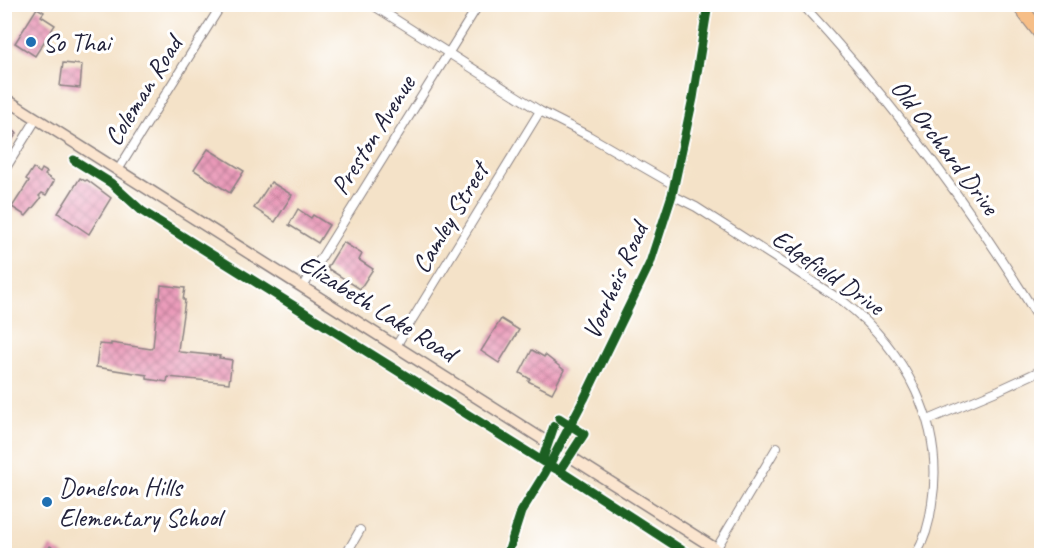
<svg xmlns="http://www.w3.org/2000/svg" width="1046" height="560" font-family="Caveat,sans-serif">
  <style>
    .building { fill: url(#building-cross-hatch) }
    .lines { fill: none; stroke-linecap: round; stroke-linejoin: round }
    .minor-casing { stroke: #8b8282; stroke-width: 10 }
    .secondary-casing { stroke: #8b8282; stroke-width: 13 }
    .trunk-casing { stroke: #8b8282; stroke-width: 16 }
    .minor { stroke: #fff; stroke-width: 8 }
    .secondary { stroke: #fbe5cf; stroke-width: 10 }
    .trunk { stroke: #f6be87; stroke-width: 14 }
    .cycleway-casing { stroke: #fff; stroke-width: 13 }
    .cycleway { stroke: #1b5e20; stroke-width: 9 }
    .poi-dot { fill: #1f6fb2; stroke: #fff; stroke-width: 2 }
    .labels { text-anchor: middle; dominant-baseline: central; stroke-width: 6; stroke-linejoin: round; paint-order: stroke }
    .poi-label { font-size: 26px; fill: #22223b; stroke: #fff; text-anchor: start }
    .street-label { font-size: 26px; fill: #22223b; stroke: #fff }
  </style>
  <defs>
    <pattern id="building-cross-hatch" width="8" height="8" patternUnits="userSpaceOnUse" patternTransform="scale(1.5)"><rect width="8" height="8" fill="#ea99b8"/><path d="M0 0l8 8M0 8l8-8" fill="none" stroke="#bd7c97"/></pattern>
  </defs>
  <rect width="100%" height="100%" fill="#fff"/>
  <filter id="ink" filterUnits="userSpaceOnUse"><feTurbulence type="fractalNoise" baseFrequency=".0167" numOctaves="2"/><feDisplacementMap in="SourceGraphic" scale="12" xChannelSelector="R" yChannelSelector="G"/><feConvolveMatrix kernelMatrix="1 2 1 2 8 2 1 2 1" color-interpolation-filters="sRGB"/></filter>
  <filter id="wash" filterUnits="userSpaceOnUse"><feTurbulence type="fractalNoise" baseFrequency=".008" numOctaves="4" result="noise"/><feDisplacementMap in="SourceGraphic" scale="24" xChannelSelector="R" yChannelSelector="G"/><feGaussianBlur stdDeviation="1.35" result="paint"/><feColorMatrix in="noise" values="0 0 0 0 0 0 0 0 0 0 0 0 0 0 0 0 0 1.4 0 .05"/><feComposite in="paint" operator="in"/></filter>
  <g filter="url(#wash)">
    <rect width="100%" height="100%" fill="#f4e2c8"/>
    <g id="blocks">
      <path class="building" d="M37,8L44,12L41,16L55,25L35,56L15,43Z
        M63,63L82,65L80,88L60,86Z
        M7,127L17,133L4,152V131Z
        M208,149L244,171L230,193L194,170Z
        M33,168L40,173L42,169L47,172L45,175L54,181L46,195L42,193L39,196L41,198L26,216L12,207L29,181L26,179Z
        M80,178L85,181L87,180L111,198L89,234L58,213Z
        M271,182L292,195L275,222L254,208Z
        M298,209L311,218L313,215L329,225L318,243L289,225Z
        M343,242L362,254L359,260L373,269L360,289L327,268Z
        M161,285L185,288L183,300H185L178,350L180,352L220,356L219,358L232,360L229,383L168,377L167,382L147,379V375L96,367L99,344L111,345V343L151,349L153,347L158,297L160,298Z
        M501,319L519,330L499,363L481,351Z
        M532,350L544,357L545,355L564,370L552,393L528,381L530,379L520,373Z
        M50,546L66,556H44Z"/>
    </g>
  </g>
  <g filter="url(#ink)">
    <use href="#blocks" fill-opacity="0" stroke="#8b8282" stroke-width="1.5"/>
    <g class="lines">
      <defs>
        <path id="minor" d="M371,4L540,111L589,136L674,185
          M802,4C893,102 973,210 1042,324
          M118,170L222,4
          M4,171L37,118
          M672,195L696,207L844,302C905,350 945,424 932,503C930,521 925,540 915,556
          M303,287L479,4
          M396,346L540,111
          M928,420L999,390L1042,370
          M345,556L360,530
          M507,556L521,512L545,473L584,399L650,263L672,195L693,98L708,4
          M712,556L777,447"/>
        <path id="secondary" d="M4,98L727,556"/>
        <path id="trunk" d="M1018,4L1042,35"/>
      </defs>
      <use href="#minor" class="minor-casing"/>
      <use href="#secondary" class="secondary-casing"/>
      <use href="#trunk" class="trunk-casing"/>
      <use href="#minor" class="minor"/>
      <use href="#secondary" class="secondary"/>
      <use href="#trunk" class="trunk"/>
      <defs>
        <path id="cycleway" d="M74,160L111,183L142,211L542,461
          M554,426L542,461L560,471L584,434L559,418
          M560,471L691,556
          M507,556L521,512L545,473L584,399L650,263L672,195L693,98L708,4"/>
      </defs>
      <use href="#cycleway" class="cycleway-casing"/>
      <use href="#cycleway" class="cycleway"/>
    </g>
  </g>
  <g class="poi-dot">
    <circle cx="31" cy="42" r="6"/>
    <circle cx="47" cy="502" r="6"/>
  </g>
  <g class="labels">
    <g class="poi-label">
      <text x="43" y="42">So Thai</text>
      <text x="59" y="487">Donelson Hills<tspan x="59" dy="30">Elementary School</tspan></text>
    </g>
    <g class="street-label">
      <text transform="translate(143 91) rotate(-58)">Coleman Road</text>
      <text transform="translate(373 135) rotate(-58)">Preston Avenue</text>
      <text transform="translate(945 147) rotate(53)">Old Orchard Drive</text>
      <text transform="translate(450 218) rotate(-59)">Camley Street</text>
      <text transform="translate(828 272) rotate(35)">Edgefield Drive</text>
      <text transform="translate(615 281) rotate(-66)">Voorheis Road</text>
      <text transform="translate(378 308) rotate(32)">Elizabeth Lake Road</text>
    </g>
  </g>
  <rect width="1046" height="560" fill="none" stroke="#fff" stroke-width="24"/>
</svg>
